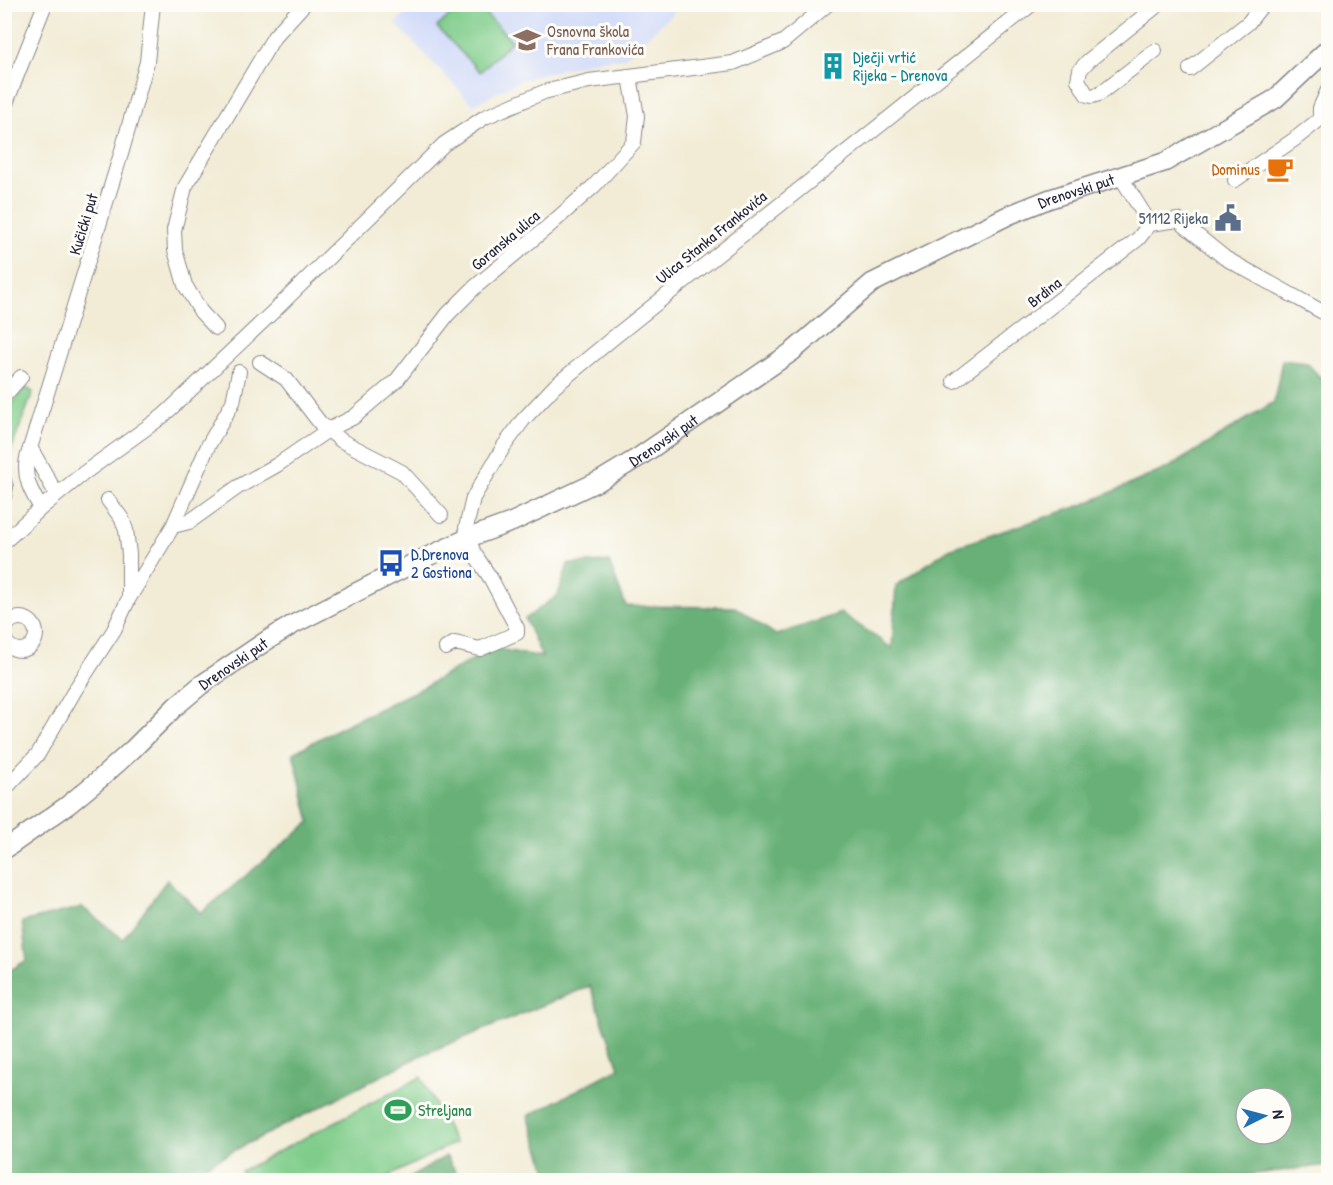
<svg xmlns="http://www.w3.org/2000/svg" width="1333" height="1185" font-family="'Patrick Hand',sans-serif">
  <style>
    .built { fill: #d0daf9 }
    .green { fill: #80cd8b; stroke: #517863; stroke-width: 1.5 }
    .forest { fill: #68b077; stroke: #456959; stroke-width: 1.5; fill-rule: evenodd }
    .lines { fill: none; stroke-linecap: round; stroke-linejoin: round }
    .minor-casing { stroke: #8a8788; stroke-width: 16 }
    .major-casing { stroke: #8a8788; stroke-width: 21 }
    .minor { stroke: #fff; stroke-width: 14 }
    .major { stroke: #fff; stroke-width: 18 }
    .labels { text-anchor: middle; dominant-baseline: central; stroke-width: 6; stroke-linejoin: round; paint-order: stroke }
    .education-label { font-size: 16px; fill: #785e54; stroke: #fdfcf7; text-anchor: start }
    .culture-label { font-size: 16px; fill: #0d838f; stroke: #fdfcf7; text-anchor: start }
    .food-label { font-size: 16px; fill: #c56008; stroke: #fdfcf7; text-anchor: end }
    .street-label { font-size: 16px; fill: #22223b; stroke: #fdfcf7 }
    .service-label { font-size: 16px; fill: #4e5e75; stroke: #fdfcf7; text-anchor: end }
    .transit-label { font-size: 16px; fill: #164399; stroke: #fdfcf7; text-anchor: start }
    .leisure-label { font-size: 16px; fill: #27864d; stroke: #fdfcf7; text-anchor: start }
  </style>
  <rect width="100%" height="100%" fill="#fdfcf7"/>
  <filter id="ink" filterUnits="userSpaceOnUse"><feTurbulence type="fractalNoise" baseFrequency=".0167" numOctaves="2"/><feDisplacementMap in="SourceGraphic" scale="12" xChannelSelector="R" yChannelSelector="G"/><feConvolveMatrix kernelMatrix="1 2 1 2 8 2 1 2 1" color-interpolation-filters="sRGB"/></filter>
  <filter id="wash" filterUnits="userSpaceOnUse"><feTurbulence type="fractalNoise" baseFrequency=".008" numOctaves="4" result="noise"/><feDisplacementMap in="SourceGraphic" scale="24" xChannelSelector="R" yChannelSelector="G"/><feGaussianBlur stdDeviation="1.35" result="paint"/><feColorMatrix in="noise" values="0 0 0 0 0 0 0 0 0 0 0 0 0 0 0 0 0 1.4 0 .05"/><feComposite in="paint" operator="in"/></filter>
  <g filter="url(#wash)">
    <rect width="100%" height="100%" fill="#f2ecd6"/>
    <path class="built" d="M415,5H682L624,58L598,60L521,80L473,105L395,23Z"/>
    <path class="green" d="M461,5H477L512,41L480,72L437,27Z
      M25,387L33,392L5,466V413Z
      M421,1077L455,1143L381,1180H246L241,1171Z"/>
    <path class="forest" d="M1282,360L1307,363L1320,377L1328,378V1165L1231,1177L1036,1180H525L547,1170L528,1116L619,1068L590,986L422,1055L196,1170L200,1180H5L4,974L27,960L22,922L82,907L123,939L167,880L201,913L310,822L293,753L341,727L422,688L493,648L542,657L525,619L558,595L568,564L609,562L626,606L735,607L776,635L841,613L892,648L896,586L949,549L1082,505L1170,467L1274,402ZM1246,1098H1282V1134H1246Z
      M446,1156L461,1180H406Z"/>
  </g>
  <g filter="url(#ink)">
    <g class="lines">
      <defs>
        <path id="minor" d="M1155,51L1099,94L1092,96L1087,95L1078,80L1080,70L1088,61L1159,4
          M1190,69L1248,23L1263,4
          M4,108L45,4
          M1320,119V108L1328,90
          M1121,177L1150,224L1178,220L1225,258L1328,315
          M1235,180L1295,139L1320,119
          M216,328L201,312L185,285L175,250L174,230L185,187L274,37L304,4
          M260,362L286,379L320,423L342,441L402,472L441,515
          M954,381L1138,239L1150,224
          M4,396L21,377
          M31,449L57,495
          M4,481L6,487L4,497
          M41,508C31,492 23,477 27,458L121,154L147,62L153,4
          M173,526L189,522L238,487L277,465L328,430L354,417L397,380L448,314L475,287L550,225L595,185L634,142L637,116L630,77
          M4,542L41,508L84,473L163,416L276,309L444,144L485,117L544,92L589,81L733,63L783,42L828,4
          M129,598L173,526L208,446L233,402L239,372
          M4 634a16 16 0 1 1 32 0a16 16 0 1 1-32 0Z
          M446,648L455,643L480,649L517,633V628L491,579L474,553L468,538L466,528L473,498L504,446L523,420L555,386L613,338L1032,4
          M4,790L38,754L75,690L114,630L129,598V554L126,530L122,519L108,500"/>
        <g id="major">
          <path id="s1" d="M4,850L68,805L102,777L133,749L176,706L201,685L266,641L292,625L418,561L468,538L512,522L601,480L639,457L793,351L872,283L1009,215L1049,199L1165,162L1275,99L1328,49"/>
        </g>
      </defs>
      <use href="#minor" class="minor-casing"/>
      <use href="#major" class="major-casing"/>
      <use href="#minor" class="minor"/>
      <use href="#major" class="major"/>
    </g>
  </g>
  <defs>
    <symbol id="school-bare" viewBox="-9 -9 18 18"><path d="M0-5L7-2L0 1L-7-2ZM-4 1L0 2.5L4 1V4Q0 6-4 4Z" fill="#8d6e63" stroke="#fdfcf7" stroke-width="2.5" paint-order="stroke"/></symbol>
    <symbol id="building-bare" viewBox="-9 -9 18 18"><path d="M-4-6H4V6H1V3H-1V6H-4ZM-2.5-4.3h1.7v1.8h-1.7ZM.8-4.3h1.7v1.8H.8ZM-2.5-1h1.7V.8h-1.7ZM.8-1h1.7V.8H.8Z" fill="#0f9aa8" stroke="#fdfcf7" stroke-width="2.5" paint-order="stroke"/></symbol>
    <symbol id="cafe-bare" viewBox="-9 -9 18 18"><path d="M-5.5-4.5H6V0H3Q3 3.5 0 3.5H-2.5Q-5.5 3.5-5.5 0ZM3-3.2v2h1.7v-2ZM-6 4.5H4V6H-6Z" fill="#e8710a" stroke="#fdfcf7" stroke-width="2.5" paint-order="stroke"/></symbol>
    <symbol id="civic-bare" viewBox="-9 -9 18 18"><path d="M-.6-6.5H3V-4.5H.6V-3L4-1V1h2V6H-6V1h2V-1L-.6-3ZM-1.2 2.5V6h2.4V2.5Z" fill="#5c6f8a" stroke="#fdfcf7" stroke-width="2.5" paint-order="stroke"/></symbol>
    <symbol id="bus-bare" viewBox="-9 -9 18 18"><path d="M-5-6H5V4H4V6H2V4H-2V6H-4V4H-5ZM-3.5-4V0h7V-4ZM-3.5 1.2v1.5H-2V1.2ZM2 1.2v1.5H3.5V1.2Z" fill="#1a4fb4" stroke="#fdfcf7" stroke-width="2.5" paint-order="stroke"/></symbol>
    <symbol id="stadium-bare" viewBox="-9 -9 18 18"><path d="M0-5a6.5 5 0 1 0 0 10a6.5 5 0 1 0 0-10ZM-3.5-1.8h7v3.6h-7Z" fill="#2e9e5b" stroke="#fdfcf7" stroke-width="2.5" paint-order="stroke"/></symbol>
  </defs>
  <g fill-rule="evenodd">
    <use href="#school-bare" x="508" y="21" width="38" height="38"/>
    <use href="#building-bare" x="814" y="47" width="38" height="38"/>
    <use href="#cafe-bare" x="1261" y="150" width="38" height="38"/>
    <use href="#civic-bare" x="1209" y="199" width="38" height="38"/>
    <use href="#bus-bare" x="372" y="544" width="38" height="38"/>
    <use href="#stadium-bare" x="379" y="1091" width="38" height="38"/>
  </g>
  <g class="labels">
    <g class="education-label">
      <text x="547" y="31">Osnovna škola<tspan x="547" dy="18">Frana Frankovića</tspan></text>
    </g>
    <g class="culture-label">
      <text x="853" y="57">Dječji vrtić<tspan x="853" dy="18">Rijeka - Drenova</tspan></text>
    </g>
    <g class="food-label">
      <text x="1260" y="169">Dominus</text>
    </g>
    <g class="street-label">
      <text stroke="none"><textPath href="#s1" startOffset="1268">Drenovski put</textPath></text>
      <text transform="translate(83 224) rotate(-73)">Kučićki put</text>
      <text transform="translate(711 237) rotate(-39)">Ulica Stanka Frankovića</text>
      <text transform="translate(505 240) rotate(-40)">Goranska ulica</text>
      <text transform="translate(1044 292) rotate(-38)">Brdina</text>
      <text stroke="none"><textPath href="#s1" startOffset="782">Drenovski put</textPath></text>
      <text stroke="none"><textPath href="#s1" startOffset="296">Drenovski put</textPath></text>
    </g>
    <g class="service-label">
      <text x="1208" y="218">51112 Rijeka</text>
    </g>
    <g class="transit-label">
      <text x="411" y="554">D.Drenova<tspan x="411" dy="18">2 Gostiona</tspan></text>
    </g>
    <g class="leisure-label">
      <text x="418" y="1110">Streljana</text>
    </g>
  </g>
  <rect width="1333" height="1185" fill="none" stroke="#fdfcf7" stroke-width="24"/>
  <g transform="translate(1264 1116) rotate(84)"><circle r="28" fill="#fdfcf7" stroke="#a5a5ac" stroke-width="1.5"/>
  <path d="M0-4.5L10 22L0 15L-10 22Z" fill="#1f6fb2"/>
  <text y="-9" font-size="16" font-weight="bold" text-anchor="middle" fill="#22223b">N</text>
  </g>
</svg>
